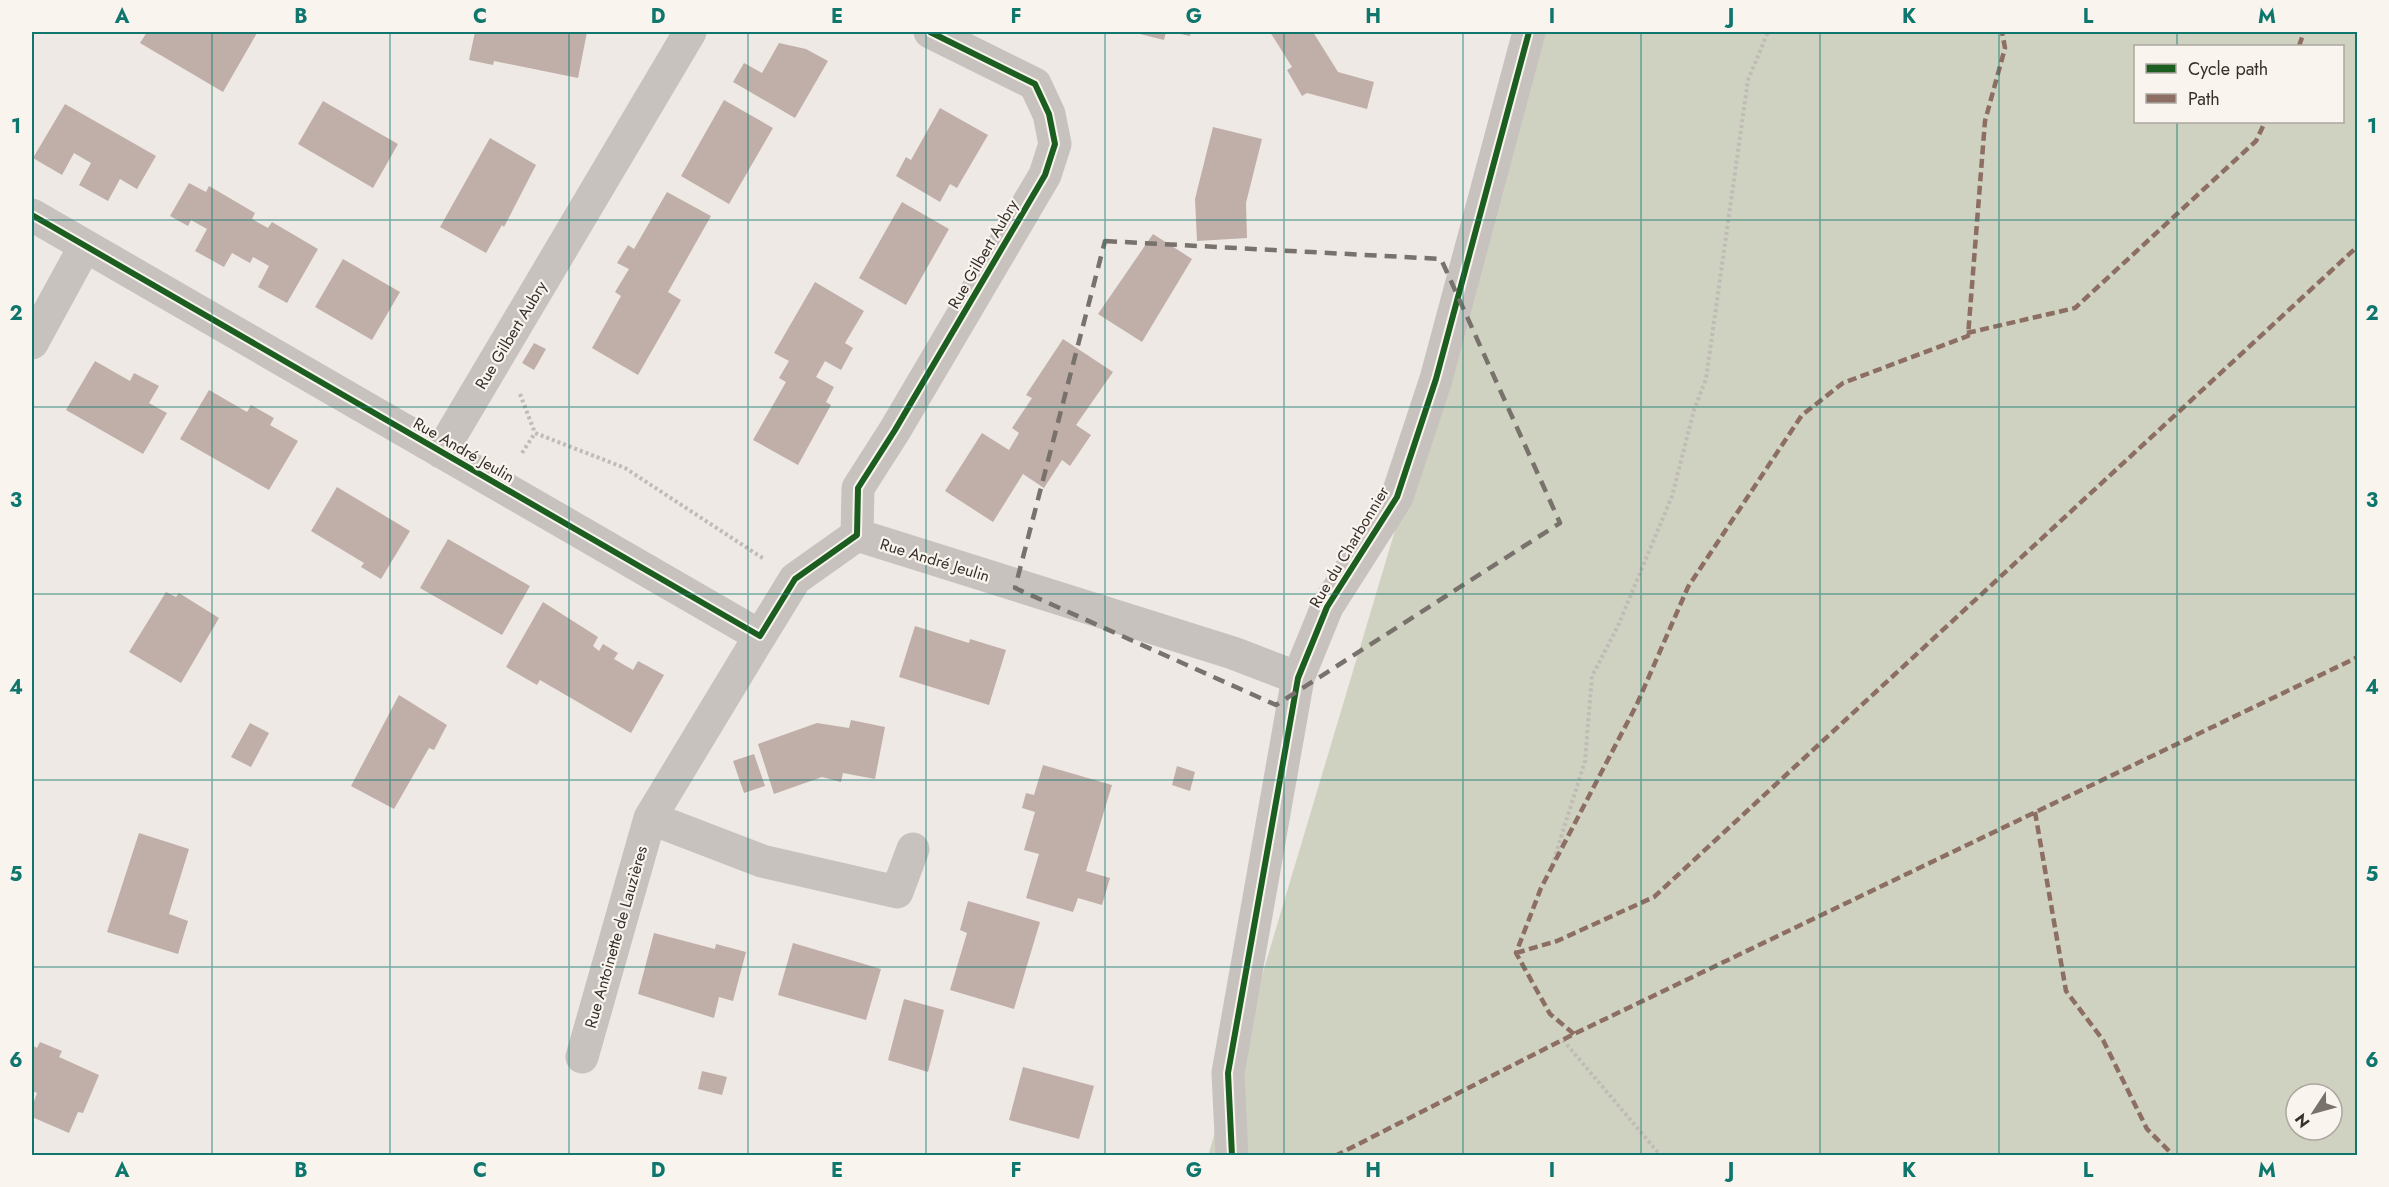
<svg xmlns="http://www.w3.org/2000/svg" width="2389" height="1187" font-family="Jost,sans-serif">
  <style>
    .green { fill: #cfd2c0; fill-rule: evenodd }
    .building { fill: #c0afa8 }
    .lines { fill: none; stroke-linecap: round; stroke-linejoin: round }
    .path { stroke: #c0bbb6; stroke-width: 4; stroke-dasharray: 3 3; stroke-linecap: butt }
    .street { stroke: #c7c2be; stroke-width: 33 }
    .quiet { stroke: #8d6e63; stroke-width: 4.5; stroke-dasharray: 9 4.5; stroke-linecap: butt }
    .cycleway-casing { stroke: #f9f4ee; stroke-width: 10 }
    .cycleway { stroke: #1b5e20; stroke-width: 6 }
    .marked { fill: none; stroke: #78716c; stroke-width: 4.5; stroke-dasharray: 12 8; stroke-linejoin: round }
    .grid { fill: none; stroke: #0f766e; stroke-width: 1.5; stroke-opacity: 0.55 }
    .labels { text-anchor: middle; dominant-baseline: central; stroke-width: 4.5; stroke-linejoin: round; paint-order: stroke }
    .street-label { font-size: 16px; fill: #38302c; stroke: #f9f4ee }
    .neatline { fill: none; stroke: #0f766e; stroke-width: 2 }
    .grid-label { font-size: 20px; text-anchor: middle; font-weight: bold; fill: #0f766e }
  </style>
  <rect width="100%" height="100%" fill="#eee9e4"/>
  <path class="green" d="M1544,32H2357V1155L1208,1156ZM2136,46H2342V122H2136ZM2296,1094H2332V1130H2296Z"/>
  <path class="building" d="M147,32H256L257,33L223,92L140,43Z
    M475,32H587L578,78L494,61L493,65L469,60Z
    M1141,32H1166L1164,40L1140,34Z
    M1171,32H1191L1190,36Z
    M1270,32H1313L1338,72L1374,82L1367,109L1307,93L1302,96L1287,70L1292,67Z
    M779,43L806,49L828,61L795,118L733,82L744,63L762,73Z
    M724,100L773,128L729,204L681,176Z
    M323,101L398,144L373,188L298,144Z
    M65,104L156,156L137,189L120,179L108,201L79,185L91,163L74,153L62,175L33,158Z
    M940,108L988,135L957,188L950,184L940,202L896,176L906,157L911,160Z
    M1213,127L1262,139L1246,203L1247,238L1197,241L1195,199Z
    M490,138L536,165L504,227L502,225L486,253L440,227Z
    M189,183L206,192L209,186L255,213L252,219L268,228L272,222L318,249L287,303L258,287L269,266L253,257L250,263L232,253L224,267L195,251L207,229L191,220L188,226L170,216Z
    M667,192L711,216L668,292L681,300L638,375L592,348L621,296L615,292L629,269L617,263L628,245L634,249Z
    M902,202L949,229L906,305L859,278Z
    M1153,234L1192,259L1142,342L1098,314Z
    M343,259L400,292L372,340L315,307Z
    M815,282L864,311L845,343L853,348L841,370L825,361L816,377L834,387L826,402L831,405L798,465L753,440L786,382L779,378L789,361L774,353Z
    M1063,339L1113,372L1076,425L1091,435L1070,466L1062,460L1044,488L1023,474L993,522L945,491L982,433L1009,450L1019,433L1012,428L1032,398L1026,395Z
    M534,343L546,349L534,370L522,363Z
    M95,361L130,381L134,373L159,386L149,403L167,413L143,454L66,410Z
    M209,390L247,412L251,405L274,418L270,425L298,441L269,490L180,439Z
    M337,487L410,531L381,579L361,567L364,563L311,531Z
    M448,539L530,586L502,635L420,588Z
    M166,592L176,597L179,593L219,618L181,683L129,652Z
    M543,602L598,637L593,646L599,651L603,644L618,653L614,659L633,670L638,661L664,675L631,733L540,680L537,685L506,667Z
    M915,626L969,643L970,639L1006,650L989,705L899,677Z
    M399,695L447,725L434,750L429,748L394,809L351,786Z
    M851,720L885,727L875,779L843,773L841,782L822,777L774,794L758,744L817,723L849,728Z
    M250,723L269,733L251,767L231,757Z
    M754,754L765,786L744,793L733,761Z
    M1043,765L1112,785L1086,871L1110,878L1102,905L1078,898L1073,912L1026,898L1039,854L1024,850L1035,812L1022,808L1026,793L1034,795Z
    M1177,766L1195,772L1190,791L1172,785Z
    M139,833L189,849L169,914L188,921L178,954L107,932Z
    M968,901L1040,922L1014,1009L950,990L967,933L960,930Z
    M654,933L715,949L716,944L746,952L733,1001L719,997L714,1018L638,994Z
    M793,943L881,969L866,1020L778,995Z
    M904,999L944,1010L928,1072L888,1060Z
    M40,1042L62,1051L59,1057L99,1075L83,1113L78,1112L69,1133L32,1117V1107L37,1093L32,1091V1045L37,1048Z
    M1023,1067L1094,1086L1079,1139L1009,1120Z
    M702,1071L727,1077L722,1095L698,1089Z"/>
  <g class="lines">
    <path class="path" d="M520,394L535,433
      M522,453L535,433L625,468L764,559
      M1552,866L1585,761L1592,676L1618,626L1672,496L1694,410L1706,379L1748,80L1768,32
      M1563,1040L1661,1156"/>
    <path class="street" d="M32,215L760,636L795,579L857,535
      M32,343L85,246
      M441,452L690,32
      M857,535L858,488L895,430L1045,175L1055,144L1049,114L1035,84L930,32
      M857,535L1233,653L1298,678
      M650,818L762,861L897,892L913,849
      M582,1057L650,818L760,636
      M1232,1156L1228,1073L1298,678L1327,607L1397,497L1436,379L1529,32"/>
    <path class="quiet" d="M2299,46L2304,32
      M1967,333L2075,308L2256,141L2265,122
      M2035,812L2066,991L2103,1040L2147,1129L2174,1156
      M1516,953L1557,941L1654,897L2358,246
      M1574,1034L1550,1014L1516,953L1541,888L1637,704L1688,587L1802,415L1843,383L1968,336L1985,121L2005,48L2002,32
      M1335,1156L1574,1034L2358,657"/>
    <defs>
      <path id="cycleway" d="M32,215L760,636L795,579L857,535L858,488L895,430L1045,175L1055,144L1049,114L1035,84L930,32
        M1232,1156L1228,1073L1298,678L1327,607L1397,497L1436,379L1529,32"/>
    </defs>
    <use href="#cycleway" class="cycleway-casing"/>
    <use href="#cycleway" class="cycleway"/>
  </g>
  <path class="marked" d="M1105,241L1441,259L1560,523L1276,705L1015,588Z"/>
  <path class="grid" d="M212,32V1156M390,32V1156M569,32V1156M748,32V1156M926,32V1156M1105,32V1156M1284,32V1156M1463,32V1156M1641,32V1156M1820,32V1156M1999,32V1156M2177,32V46M2177,122V1156M32,220H2358M32,407H2358M32,594H2358M32,780H2358M32,967H2358"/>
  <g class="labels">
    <g class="street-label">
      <text transform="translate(983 254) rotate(-60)">Rue Gilbert Aubry</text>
      <text transform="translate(511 335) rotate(-59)">Rue Gilbert Aubry</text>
      <text transform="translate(464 450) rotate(30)">Rue André Jeulin</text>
      <text transform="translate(1349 547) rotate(-59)">Rue du Charbonnier</text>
      <text transform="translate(935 560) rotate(17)">Rue André Jeulin</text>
      <text transform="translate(616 937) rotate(-74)">Rue Antoinette de Lauzières</text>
    </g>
  </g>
  <rect width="2389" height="1187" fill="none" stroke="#f9f4ee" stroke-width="66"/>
  <rect x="2134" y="45" width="210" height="78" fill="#f9f4ee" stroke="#aca6a0" stroke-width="1.5"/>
  <rect x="2146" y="64" width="30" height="9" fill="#1b5e20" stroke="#aca6a0" stroke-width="1.5"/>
  <text x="2188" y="75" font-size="18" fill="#38302c">Cycle path</text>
  <rect x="2146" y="94" width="30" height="9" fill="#8d6e63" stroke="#aca6a0" stroke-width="1.5"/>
  <text x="2188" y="105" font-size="18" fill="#38302c">Path</text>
  <g transform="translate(2314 1112) rotate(234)"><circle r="28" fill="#f9f4ee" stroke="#aca6a0" stroke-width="1.5"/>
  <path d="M0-4.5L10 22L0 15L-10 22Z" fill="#78716c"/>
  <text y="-9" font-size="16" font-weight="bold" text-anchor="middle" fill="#38302c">N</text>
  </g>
  <rect x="33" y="33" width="2323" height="1121" class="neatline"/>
  <g class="grid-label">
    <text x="122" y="23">A</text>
    <text x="301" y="23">B</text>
    <text x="480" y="23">C</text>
    <text x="658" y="23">D</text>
    <text x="837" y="23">E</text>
    <text x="1016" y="23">F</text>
    <text x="1194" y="23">G</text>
    <text x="1373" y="23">H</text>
    <text x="1552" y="23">I</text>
    <text x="1731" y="23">J</text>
    <text x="1909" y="23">K</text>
    <text x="2088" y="23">L</text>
    <text x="2267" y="23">M</text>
    <text x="16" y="133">1</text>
    <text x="2372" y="133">1</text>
    <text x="16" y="320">2</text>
    <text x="2372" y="320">2</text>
    <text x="16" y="507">3</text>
    <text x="2372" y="507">3</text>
    <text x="16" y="694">4</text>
    <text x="2372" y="694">4</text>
    <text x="16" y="881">5</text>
    <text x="2372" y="881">5</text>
    <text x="16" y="1067">6</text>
    <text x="2372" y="1067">6</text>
    <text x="122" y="1177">A</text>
    <text x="301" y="1177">B</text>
    <text x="480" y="1177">C</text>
    <text x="658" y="1177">D</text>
    <text x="837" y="1177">E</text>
    <text x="1016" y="1177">F</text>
    <text x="1194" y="1177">G</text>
    <text x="1373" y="1177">H</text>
    <text x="1552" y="1177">I</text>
    <text x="1731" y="1177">J</text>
    <text x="1909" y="1177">K</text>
    <text x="2088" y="1177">L</text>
    <text x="2267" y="1177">M</text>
  </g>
</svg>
